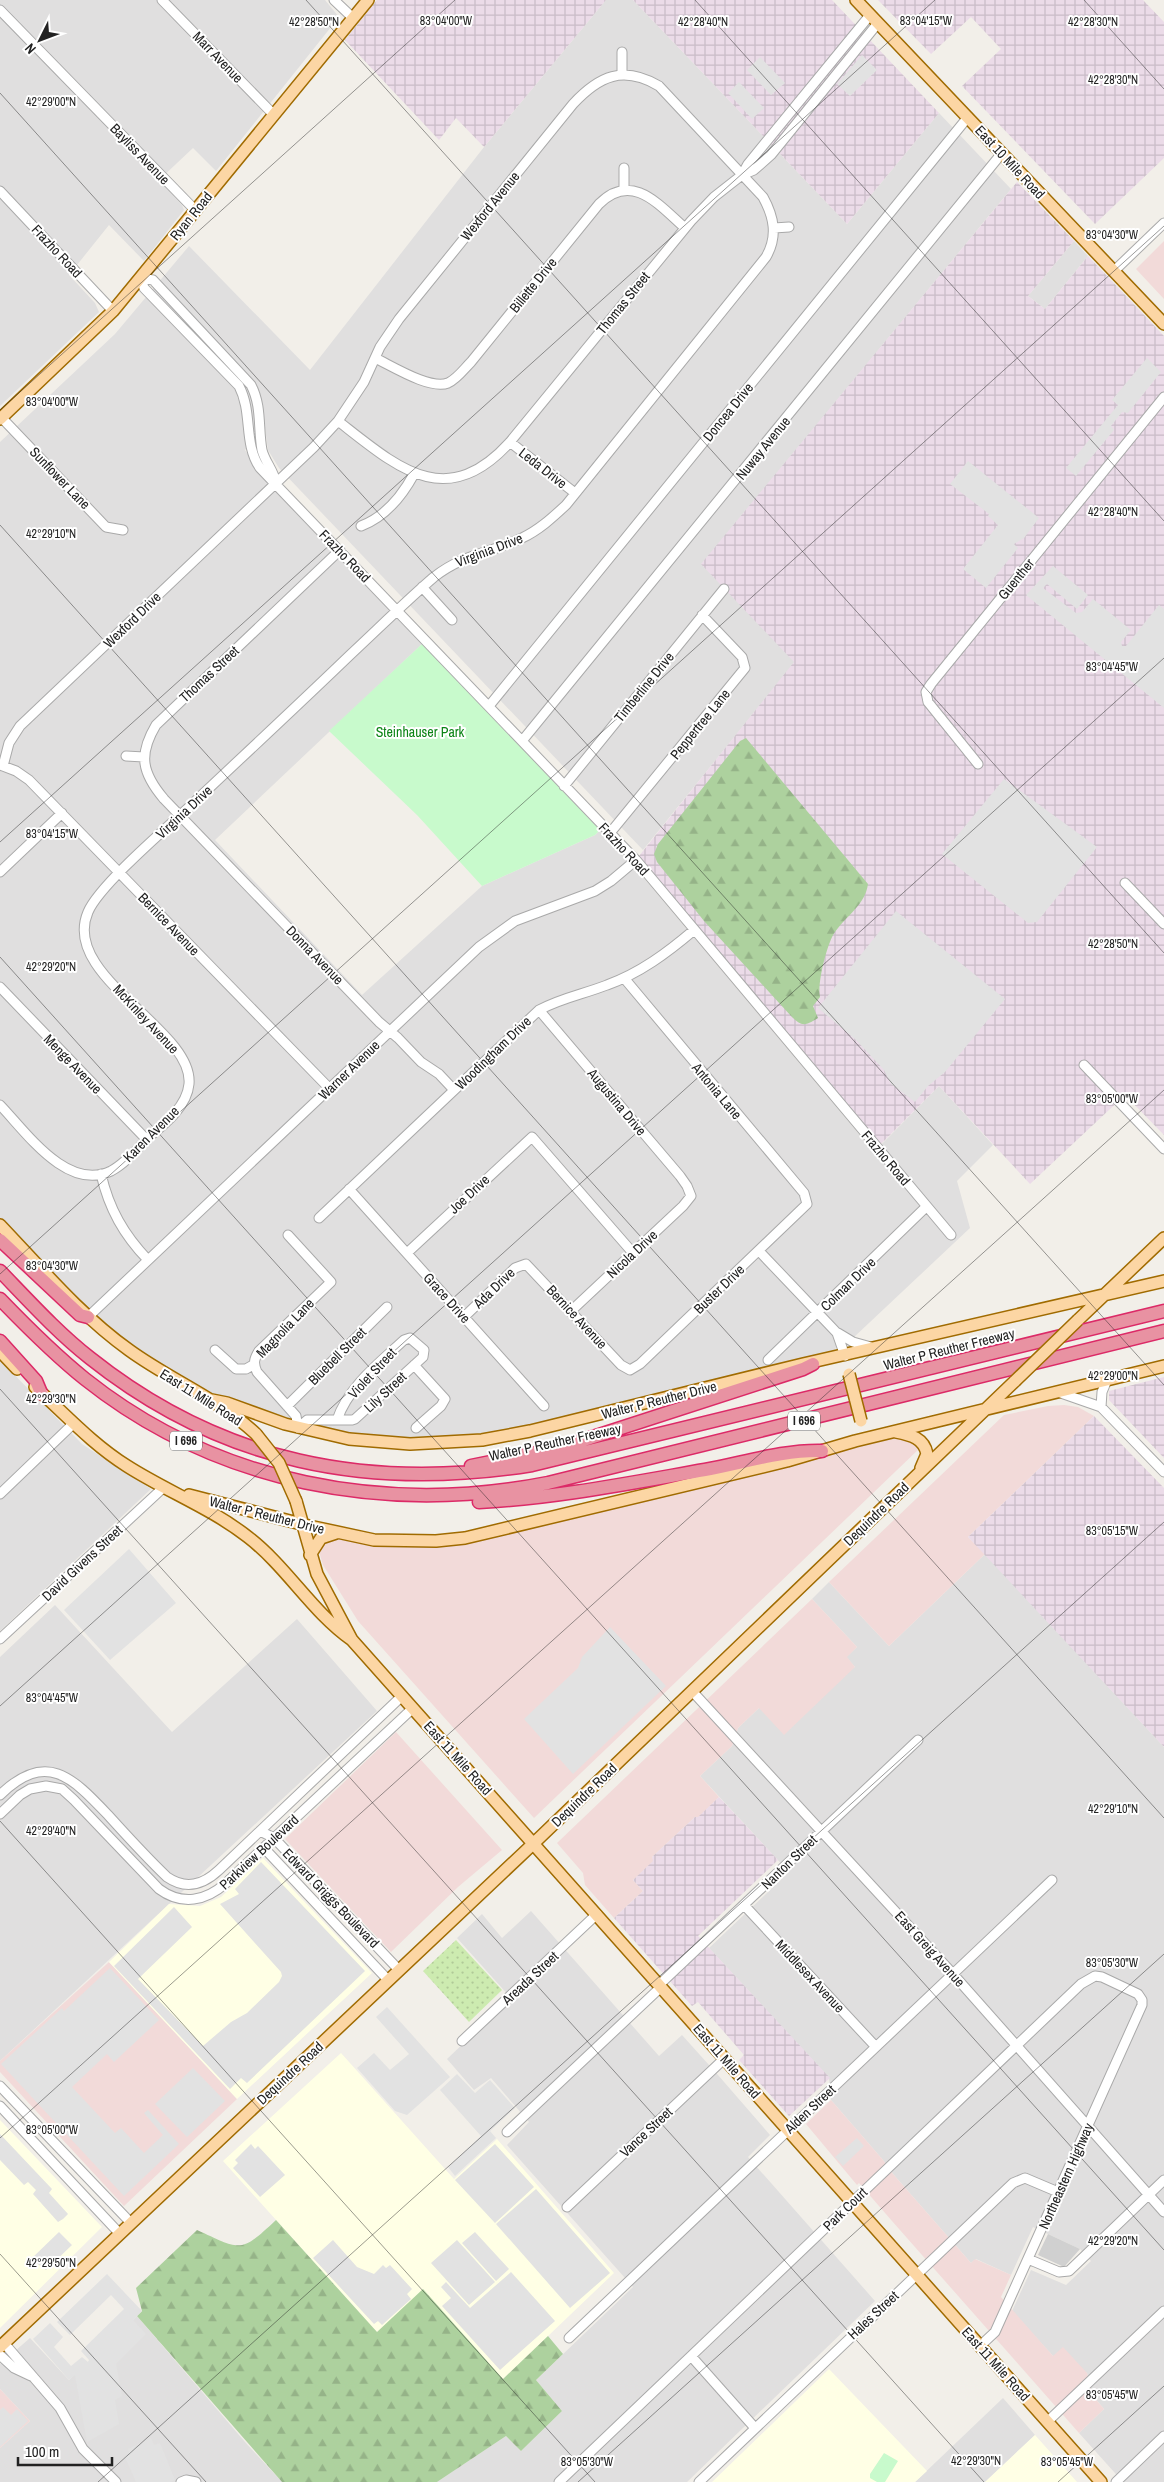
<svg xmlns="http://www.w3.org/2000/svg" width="1164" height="2482" font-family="'Archivo Narrow',sans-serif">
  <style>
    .residential { fill: #e0dfdf }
    .commercial { fill: #f2dad9 }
    .industrial { fill: url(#industrial-grid) }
    .education { fill: #ffffe5 }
    .religious { fill: #d0d0d0 }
    .grass { fill: url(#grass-dots) }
    .forest { fill: url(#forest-firs) }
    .park { fill: #c8facc }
    .parking { fill: #e2e2e2 }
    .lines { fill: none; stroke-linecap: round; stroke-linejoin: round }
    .minor-casing { stroke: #a9a9a9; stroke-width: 11 }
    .major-casing { stroke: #a06b00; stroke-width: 14 }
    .highway-casing { stroke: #dc2a67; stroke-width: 15 }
    .minor { stroke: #fff; stroke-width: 9 }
    .major { stroke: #fcd6a4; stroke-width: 11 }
    .highway { stroke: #e892a2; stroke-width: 12 }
    .major-bridge-casing { stroke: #a06b00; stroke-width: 14; stroke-linecap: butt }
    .major-bridge { stroke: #fcd6a4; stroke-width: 11 }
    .ticks { fill: none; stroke: #222; stroke-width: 1; stroke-opacity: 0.45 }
    .labels { text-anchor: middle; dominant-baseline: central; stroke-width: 4; stroke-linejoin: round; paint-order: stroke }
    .shield { fill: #fff; stroke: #646464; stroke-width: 1 }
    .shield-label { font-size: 12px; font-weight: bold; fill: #222 }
    .street-label { font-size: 14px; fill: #222; stroke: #fff }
    .park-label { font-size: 14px; fill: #0c8416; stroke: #fff }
    .ticks-label { font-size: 12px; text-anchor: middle; fill: #222; stroke: #fff; stroke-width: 4; stroke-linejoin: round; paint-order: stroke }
  </style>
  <defs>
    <pattern id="industrial-grid" width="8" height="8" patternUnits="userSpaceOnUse" patternTransform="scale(1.25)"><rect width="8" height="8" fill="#ebdbe8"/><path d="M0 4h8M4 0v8" fill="none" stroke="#c9bcc7"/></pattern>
    <pattern id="grass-dots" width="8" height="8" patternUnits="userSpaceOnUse" patternTransform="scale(1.25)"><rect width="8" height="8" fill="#cdebb0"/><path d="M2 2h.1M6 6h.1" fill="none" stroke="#b0c997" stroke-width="1.8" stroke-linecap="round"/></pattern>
    <pattern id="forest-firs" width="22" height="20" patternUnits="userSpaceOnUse" patternTransform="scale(1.25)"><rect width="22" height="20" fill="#add19e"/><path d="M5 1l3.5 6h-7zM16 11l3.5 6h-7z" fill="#95b388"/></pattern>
  </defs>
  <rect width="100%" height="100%" fill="#f2efe9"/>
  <path class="residential" d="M0,0H325L339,17L216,171L193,148L159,180L182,205L184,210L144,261L109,225L69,275L95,303L99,312L0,406Z
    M606,0H633L847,224L939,113L1011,189L702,564L795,662L643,850L279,468L268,450L265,428L245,450L266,479L422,644L215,840L362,995L482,886L595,835L600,830L649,884L874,1152L939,1086L993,1145L957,1181L970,1228L852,1339L829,1330L836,1338L837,1345L834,1352L537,1426L464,1439L398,1440L319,1430L210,1394L189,1384L120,1338L77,1300L0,1221V442L115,334L189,246L310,370L484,147Z
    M1074,241L1088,256L1045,309L1028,296Z
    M0,1360L82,1444L151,1489L0,1631Z
    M985,1554L1164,1747V2482H1123L1079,2433L1104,2409L1093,2396L1087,2373L1053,2356L1012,2311L1031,2270L1066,2285L1091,2261L1080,2249L1033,2227L1011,2275L976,2259L971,2263L893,2174L883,2160L831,2100L829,2078L709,1948L789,1872L700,1776L732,1746L738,1728L759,1708L855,1667L846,1657L857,1647L812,1599L829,1582L889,1646Z
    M55,1605L172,1732L297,1619L377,1711L0,2061V1657Z
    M531,1911L659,2056L682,2035L718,2075L770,2135L748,2157L875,2301L687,2482H437L506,2436L521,2451L562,2411L536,2380L633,2287L507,2145L529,2122L491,2078L474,2090L447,2059L511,1998L457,1938L482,1914L502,1938Z
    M137,2316L245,2442L282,2482H0V2448L30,2421L0,2389V2364L30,2338L69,2380Z
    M1003,2398L1035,2435L985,2482H915Z"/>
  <path class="commercial" d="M1164,241V299L1136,269Z
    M1064,1405L1078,1407L1094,1416L968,1537L985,1554L889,1646L829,1582L1004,1415L1048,1406Z
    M899,1437L907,1438L920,1448L534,1818L358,1621L323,1565L318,1548L320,1545L335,1537L379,1544L507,1533Z
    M812,1599L857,1647L847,1657L855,1667L784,1735L759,1708L738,1728L732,1746L700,1776L719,1797L698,1818L695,1817L652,1857L654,1861L633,1880L643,1891L614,1918L585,1885L583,1873L557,1843Z
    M396,1732L502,1850L458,1887L391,1952L285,1839Z
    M109,1962L237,2099L124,2206L0,2072V2061Z
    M831,2100L883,2160L893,2174L971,2263L975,2259L1011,2275L1001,2297L1053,2356L1063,2347L1087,2373L1093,2396L1104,2409L1079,2433L892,2221L859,2183L857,2185L806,2124Z
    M0,2389L30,2421L0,2448Z"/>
  <path class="industrial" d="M377,0H606L484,147L456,118L439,140L345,40Z
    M633,0H832L939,113L847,224Z
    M878,0H1143L1164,22V158L1095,224L962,86L1001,49L971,17L931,54Z
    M1017,182L1074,241L1028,296L1045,309L1088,256L1164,336V1135L1125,1095L1030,1184L939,1086L881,1144L639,856L794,662L701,564Z
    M1164,1377V1458L1109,1400V1391Z
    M1094,1416L1164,1488V1747L968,1537Z
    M719,1797L778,1860L698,1936L830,2078L789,2116L739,2060L744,2055L698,2002L692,2006L614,1918L643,1891L633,1880L653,1861L652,1857L695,1817H698Z"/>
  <path class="education" d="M263,1858L372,1973L237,2099L109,1962L169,1904L200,1906L221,1897Z
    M341,2053L454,2179L497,2139L614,2273L503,2379L423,2290L377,2332L223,2161Z
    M0,2120L102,2227L0,2328Z
    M829,2369L927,2471L915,2482H712Z
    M1035,2435L1077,2482H985Z"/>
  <path class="religious" d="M1048,2234L1080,2249L1064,2267L1038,2255Z"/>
  <path class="grass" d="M456,1940L502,1990L469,2022L423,1971Z"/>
  <path class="forest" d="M746,738L868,884C865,905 847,915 835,932C827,943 817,984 820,997L813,1006L818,1018C805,1026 802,1027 791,1016L704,921L657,862L654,854L658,844L740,741Z
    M276,2220L377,2332L423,2289L503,2379L548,2336L563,2354L536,2380L562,2411L521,2451L506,2436L437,2482H282L137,2316L142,2311L136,2288L197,2230C241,2250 240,2254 276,2220Z"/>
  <path class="park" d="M422,644L600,830L595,835L482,886L417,815L329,731Z
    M884,2453L898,2461L885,2482H877L870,2478V2474Z"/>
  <path class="parking" d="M862,55L877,70L850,96L837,84Z
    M760,57L785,83L771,95L747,70Z
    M739,82L764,108L752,119L728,93Z
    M1147,358L1161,372L1128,413L1122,412L1111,426L1114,430L1076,476L1066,468L1118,405L1112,400Z
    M968,461L1039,518L1024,538L1014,544L1018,548L986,588L963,569L998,525L988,516L989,514L950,484Z
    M1053,566L1088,595L1077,609L1047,584L1043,588L1076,613L1082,612L1093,599L1131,630L1121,642L1122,646H1126L1159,605L1164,609V708L1026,595Z
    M1004,779L1097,847L1037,922L1028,923L942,854Z
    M896,911L1005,999L945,1072L928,1086L915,1102L891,1084L884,1070L856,1040L818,1008Z
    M129,1549L176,1603L110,1660L64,1610Z
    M610,1627L666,1686L573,1774L524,1719L578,1668L582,1657Z
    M261,1862L365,1971L247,2083L241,2078L230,2089L114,1966L174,1907L192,1927L138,1979L203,2046L231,2022L247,2013L279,1982L282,1976L281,1972L220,1904L239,1894L235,1889Z
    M110,1968L159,2020L114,2062L107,2054L72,2087L115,2133L121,2128L144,2153L163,2135L144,2113L148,2110L179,2144L124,2196L1,2064L62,2008L64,2011Z
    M387,2007L450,2077L407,2115L395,2111L357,2068L374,2053L390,2070L409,2054L376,2017Z
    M193,2068L225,2101L187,2137L155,2104Z
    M457,2074L475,2093L490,2080L515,2108L490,2131L496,2138L455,2176L448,2167L481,2136L440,2090Z
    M0,2134L52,2189L49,2193L68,2214L63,2219L58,2222L33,2194L36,2190L28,2182L24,2185L0,2160Z
    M857,2138L864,2146L843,2166L835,2157Z
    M251,2144L255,2149L258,2146L285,2175L260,2197L233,2168L238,2163L235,2160Z
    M495,2144L534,2187L495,2223L455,2180Z
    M536,2189L610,2273L570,2308L496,2224Z
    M59,2232L72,2245L46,2270L31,2259Z
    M475,2232L509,2269L496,2281L462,2243Z
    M333,2240L357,2267L374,2274L383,2265L386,2268L390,2265L412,2289L407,2294L411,2299L382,2325L378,2321L374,2324L313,2258Z
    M457,2240L495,2282L469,2305L431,2263Z
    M511,2272L555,2321L500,2370L442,2306L451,2298L441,2287L446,2282L470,2308Z
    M107,2274L142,2311L133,2320L146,2334L116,2364L122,2396L115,2400L119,2424L87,2442L75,2375L69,2380L33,2339L50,2323L63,2337L54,2347L71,2366L82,2357L88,2362L89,2360L81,2351L124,2309L111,2295L70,2335L57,2322Z
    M3,2407L11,2415L17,2409L28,2421L0,2447V2410Z
    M151,2438L154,2445L160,2443L175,2480L170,2482H136L125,2457L129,2454L128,2449Z"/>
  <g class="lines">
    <defs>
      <path id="minor" d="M162,0L274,115
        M334,0L353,18
        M0,10L196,211
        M622,52V75
        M624,168V190
        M742,175L754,170L771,155L878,23
        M0,191L113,311
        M774,228L789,227
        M1114,271L1164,223
        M141,278L144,288L239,386C253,413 243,443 260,468L636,860L951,1235
        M141,278L153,280L251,385C262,406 258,428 262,450C265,462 274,471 276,483
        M375,358C392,366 430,390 448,383C457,379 464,369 471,362L599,204C632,171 659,205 685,228
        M1,417L106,527L123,530
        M338,421C397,467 446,513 510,442L691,221L714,197L742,175L748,164L870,15
        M510,442L575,493
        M361,526C385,517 402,496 414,474
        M340,550L156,725C138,755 142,773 164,799L379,1022L398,1038L421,1062L439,1074L454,1090
        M422,587L452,620
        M489,706L968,117
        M522,741L1002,153
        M126,756L144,757
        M978,764L928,702L926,692L931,684L1164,397
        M0,765L16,771L29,780L330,1089
        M564,786L724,589
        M610,833L745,668L742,657L702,615
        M0,872L62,813
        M1125,883L1164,924
        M0,987L147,1140
        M539,1010L680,1176L687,1186L691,1196L683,1206L571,1311
        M1084,1065L1164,1149
        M0,1105C26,1132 67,1192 111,1171C126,1163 138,1148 150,1136C166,1123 187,1106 189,1084C194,1029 60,977 88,912C99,886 163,831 187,809C241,758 296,707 350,655C378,629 405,602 434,577C465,553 489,554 522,538C539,530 552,518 566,505L766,257C778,236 774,217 763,197L659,86C623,65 599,76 573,104L399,319L380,347L364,382L338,421L314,447L20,726L9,743L3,766
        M101,1174C109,1209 124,1235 148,1260
        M349,1189L544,1406
        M319,1218L539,1010C561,998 584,994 607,985C640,973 667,953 694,930
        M288,1235L331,1282L259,1351C254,1359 253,1363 257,1372L296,1416L298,1428
        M759,1251L837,1333L845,1356
        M407,1253L532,1137L633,1253
        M88,1317L479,947L515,921L595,891L611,881L636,860
        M464,1317L515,1268L526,1264L621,1365L630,1370L640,1364L807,1204L804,1193L624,978
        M838,1333L853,1342L871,1347
        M215,1350L236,1369H246L253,1365
        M768,1360L926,1207
        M414,1365L445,1399L441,1406L416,1428
        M1058,1392L1101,1407L1164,1472
        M287,1406L387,1307
        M1101,1407L1102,1392L1107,1380
        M298,1428L307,1420H352L355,1419L423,1357L424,1350L410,1338L404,1340C379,1363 348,1387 337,1420
        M0,1494L73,1424
        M0,1639L164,1487
        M692,1691L953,1974L1164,2212
        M0,1795C46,1750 72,1777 108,1815C127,1836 146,1857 167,1877C186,1890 203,1885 219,1870L402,1696
        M0,1814L20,1795L30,1789L46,1786L62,1789L74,1800L159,1889C182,1906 206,1901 226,1883L413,1708
        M260,1831L274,1838L399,1970
        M264,1848L388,1980
        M744,1905L876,2047
        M659,1985L918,1740
        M462,2041L597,1914
        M0,2086L131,2223
        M0,2106L120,2234
        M507,2132L661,1987
        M567,2207L725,2058
        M1028,2259L1059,2272L1069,2271L1164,2180
        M569,2338L1052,1880
        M4,2343L60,2408L83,2449L116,2482
        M0,2355L14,2368L31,2376
        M691,2356L755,2428
        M1047,2422L1164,2311
        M181,2482L186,2480L196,2482
        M559,2482L1081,1984L1095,1976L1102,1977L1138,1994L1142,2000V2005L995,2332L980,2346
        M699,2482L1013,2183L1025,2178L1058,2192
        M1116,2482L1164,2436"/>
      <path id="major" d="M856,0L1164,324
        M0,419L113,311L368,0
        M0,1225C41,1268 80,1315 129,1350C170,1380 219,1399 256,1434
        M1078,1320L1164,1238
        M0,1351L17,1369
        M35,1387C65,1414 92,1444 127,1466C166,1491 211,1508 248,1537C287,1567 312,1612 352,1640L1101,2482
        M212,1400L227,1403L285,1424L349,1439L410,1444L482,1440L530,1431L803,1364L1164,1281
        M896,1432C911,1435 924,1438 927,1454L921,1468
        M189,1495L309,1526L374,1540L436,1541L465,1538L787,1461L855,1441L1164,1366
        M296,1501L317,1574L352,1640
        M310,1555L321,1538L336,1533
        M0,2347L534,1843L1015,1381"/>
      <path id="highway" d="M0,1240L80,1315L88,1317
        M0,1271C29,1301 57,1332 90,1358C222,1463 368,1491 532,1465L1164,1311
        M0,1299C27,1327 55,1355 85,1379C217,1484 386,1515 548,1483L1164,1331
        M0,1341L36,1381L41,1393
        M471,1466L556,1449L803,1369L813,1364
        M479,1502C555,1498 630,1483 705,1470C744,1463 782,1450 822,1451"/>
    </defs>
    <use href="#minor" class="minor-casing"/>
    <use href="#major" class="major-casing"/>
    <use href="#highway" class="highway-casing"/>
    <use href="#minor" class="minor"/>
    <use href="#major" class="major"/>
    <use href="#highway" class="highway"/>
    <defs>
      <path id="major-bridge" d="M849,1374L861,1421
        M1015,1381L1078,1320
        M256,1434L279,1463L296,1501"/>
    </defs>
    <use href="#major-bridge" class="major-bridge-casing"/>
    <use href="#major-bridge" class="major-bridge"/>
  </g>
  <path class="ticks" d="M306,0L1164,953M695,0L1164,521M1084,0L1164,89M0,93L1164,1385M0,410L455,0M0,525L1164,1818M0,842L935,0M0,957L1164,2250M0,1274L1164,226M0,1389L984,2482M0,1706L1164,658M0,1821L595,2482M0,2138L1164,1090M0,2254L206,2482M98,2482L1164,1522M578,2482L1164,1954M1058,2482L1164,2386"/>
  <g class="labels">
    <g class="shield">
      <rect x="788" y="1411.5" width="32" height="19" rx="4"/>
      <rect x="170" y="1431.5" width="32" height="19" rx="4"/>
    </g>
    <g class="shield-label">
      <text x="804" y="1421">I 696</text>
      <text x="186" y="1441">I 696</text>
    </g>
    <g class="street-label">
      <text transform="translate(218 57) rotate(46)">Marr Avenue</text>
      <text transform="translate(140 154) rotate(46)">Bayliss Avenue</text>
      <text transform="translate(1010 162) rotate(47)">East 10 Mile Road</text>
      <text transform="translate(490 206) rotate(-51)">Wexford Avenue</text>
      <text transform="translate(191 216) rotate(-51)">Ryan Road</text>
      <text transform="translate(57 251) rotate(47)">Frazho Road</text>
      <text transform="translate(533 285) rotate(-51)">Billette Drive</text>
      <text transform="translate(623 303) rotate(-51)">Thomas Street</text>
      <text transform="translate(728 412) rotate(-51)">Doncea Drive</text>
      <text transform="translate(763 448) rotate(-51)">Nuway Avenue</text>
      <text transform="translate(543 468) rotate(38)">Leda Drive</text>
      <text transform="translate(60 478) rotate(46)">Sunflower Lane</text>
      <text transform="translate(489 550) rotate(-21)">Virginia Drive</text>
      <text transform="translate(345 556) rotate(46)">Frazho Road</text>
      <text transform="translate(1016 579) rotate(-51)">Guenther</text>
      <text transform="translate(132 620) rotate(-44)">Wexford Drive</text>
      <text transform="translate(209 674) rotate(-43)">Thomas Street</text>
      <text transform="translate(644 687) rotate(-51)">Timberline Drive</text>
      <text transform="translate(700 724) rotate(-51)">Peppertree Lane</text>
      <text transform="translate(184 812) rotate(-43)">Virginia Drive</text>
      <text transform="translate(624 849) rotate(47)">Frazho Road</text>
      <text transform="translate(169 924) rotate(46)">Bernice Avenue</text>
      <text transform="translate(315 955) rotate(46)">Donna Avenue</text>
      <text transform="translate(146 1019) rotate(47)">McKinley Avenue</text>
      <text transform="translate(493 1053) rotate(-44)">Woodingham Drive</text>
      <text transform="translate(73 1064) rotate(46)">Menge Avenue</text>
      <text transform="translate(349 1070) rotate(-44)">Warner Avenue</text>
      <text transform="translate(717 1091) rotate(50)">Antonia Lane</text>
      <text transform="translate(617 1102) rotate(50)">Augustina Drive</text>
      <text transform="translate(151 1134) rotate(-45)">Karen Avenue</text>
      <text transform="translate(886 1158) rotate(50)">Frazho Road</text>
      <text transform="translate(469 1194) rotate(-43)">Joe Drive</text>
      <text transform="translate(632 1254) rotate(-43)">Nicola Drive</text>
      <text transform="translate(848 1284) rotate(-44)">Colman Drive</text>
      <text transform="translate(494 1288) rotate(-44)">Ada Drive</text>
      <text transform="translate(719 1289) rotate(-44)">Buster Drive</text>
      <text transform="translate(447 1298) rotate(48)">Grace Drive</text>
      <text transform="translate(577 1317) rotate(47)">Bernice Avenue</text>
      <text transform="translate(285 1328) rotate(-46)">Magnolia Lane</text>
      <text transform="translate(949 1349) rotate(-14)">Walter P Reuther Freeway</text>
      <text transform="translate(337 1356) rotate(-45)">Bluebell Street</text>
      <text transform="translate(372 1373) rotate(-47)">Violet Street</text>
      <text transform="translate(385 1392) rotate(-43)">Lily Street</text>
      <text transform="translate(201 1397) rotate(32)">East 11 Mile Road</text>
      <text transform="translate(659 1400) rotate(-14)">Walter P Reuther Drive</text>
      <text transform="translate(555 1442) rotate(-12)">Walter P Reuther Freeway</text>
      <text transform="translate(876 1514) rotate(-44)">Dequindre Road</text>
      <text transform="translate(267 1515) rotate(14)">Walter P Reuther Drive</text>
      <text transform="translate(82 1563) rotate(-43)">David Givens Street</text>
      <text transform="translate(458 1758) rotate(48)">East 11 Mile Road</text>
      <text transform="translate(584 1795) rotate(-44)">Dequindre Road</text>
      <text transform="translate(259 1852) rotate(-43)">Parkview Boulevard</text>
      <text transform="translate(789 1862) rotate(-44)">Nanton Street</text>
      <text transform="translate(331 1898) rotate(46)">Edward Griggs Boulevard</text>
      <text transform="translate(930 1949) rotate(48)">East Greig Avenue</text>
      <text transform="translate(810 1976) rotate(47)">Middlesex Avenue</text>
      <text transform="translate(530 1978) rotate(-43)">Areada Street</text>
      <text transform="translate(727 2061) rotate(49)">East 11 Mile Road</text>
      <text transform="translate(290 2073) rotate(-43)">Dequindre Road</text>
      <text transform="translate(810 2109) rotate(-43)">Alden Street</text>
      <text transform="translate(646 2132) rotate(-43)">Vance Street</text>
      <text transform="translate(1066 2176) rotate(-66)">Northeastern Highway</text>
      <text transform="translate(845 2209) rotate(-44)">Park Court</text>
      <text transform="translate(873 2315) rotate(-43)">Hales Street</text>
      <text transform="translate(996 2364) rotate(48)">East 11 Mile Road</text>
    </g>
    <g class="park-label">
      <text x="420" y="732">Steinhauser Park</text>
    </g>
  </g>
  <g class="ticks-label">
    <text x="446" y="25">83°04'00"W</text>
    <text x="926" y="25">83°04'15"W</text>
    <text x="1093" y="26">42°28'30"N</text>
    <text x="314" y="26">42°28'50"N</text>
    <text x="703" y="26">42°28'40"N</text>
    <text x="1113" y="84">42°28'30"N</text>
    <text x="51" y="106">42°29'00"N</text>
    <text x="1112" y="239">83°04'30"W</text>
    <text x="52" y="406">83°04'00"W</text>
    <text x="1113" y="516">42°28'40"N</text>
    <text x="51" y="538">42°29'10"N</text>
    <text x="1112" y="671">83°04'45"W</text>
    <text x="52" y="838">83°04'15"W</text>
    <text x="1113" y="948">42°28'50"N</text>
    <text x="51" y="971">42°29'20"N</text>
    <text x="1112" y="1103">83°05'00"W</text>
    <text x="52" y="1270">83°04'30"W</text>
    <text x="1113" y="1380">42°29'00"N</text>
    <text x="51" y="1403">42°29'30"N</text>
    <text x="1112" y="1535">83°05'15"W</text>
    <text x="52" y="1702">83°04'45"W</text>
    <text x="1113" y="1813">42°29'10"N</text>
    <text x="51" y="1835">42°29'40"N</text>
    <text x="1112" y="1967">83°05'30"W</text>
    <text x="52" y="2134">83°05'00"W</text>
    <text x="1113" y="2245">42°29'20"N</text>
    <text x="51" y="2267">42°29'50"N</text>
    <text x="1112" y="2399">83°05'45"W</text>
    <text x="976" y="2465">42°29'30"N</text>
    <text x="587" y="2466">83°05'30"W</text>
    <text x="1067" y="2466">83°05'45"W</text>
  </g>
  <g transform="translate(40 40) rotate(228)" stroke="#ffffff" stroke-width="4" paint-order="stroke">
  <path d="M0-4L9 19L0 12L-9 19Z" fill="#222222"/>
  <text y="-8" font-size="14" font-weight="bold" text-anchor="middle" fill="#222222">N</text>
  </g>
  <path d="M18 2457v8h94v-8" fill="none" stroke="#222222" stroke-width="2.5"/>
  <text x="25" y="2457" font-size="15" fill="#222222" stroke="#ffffff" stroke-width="4" paint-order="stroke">100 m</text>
</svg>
